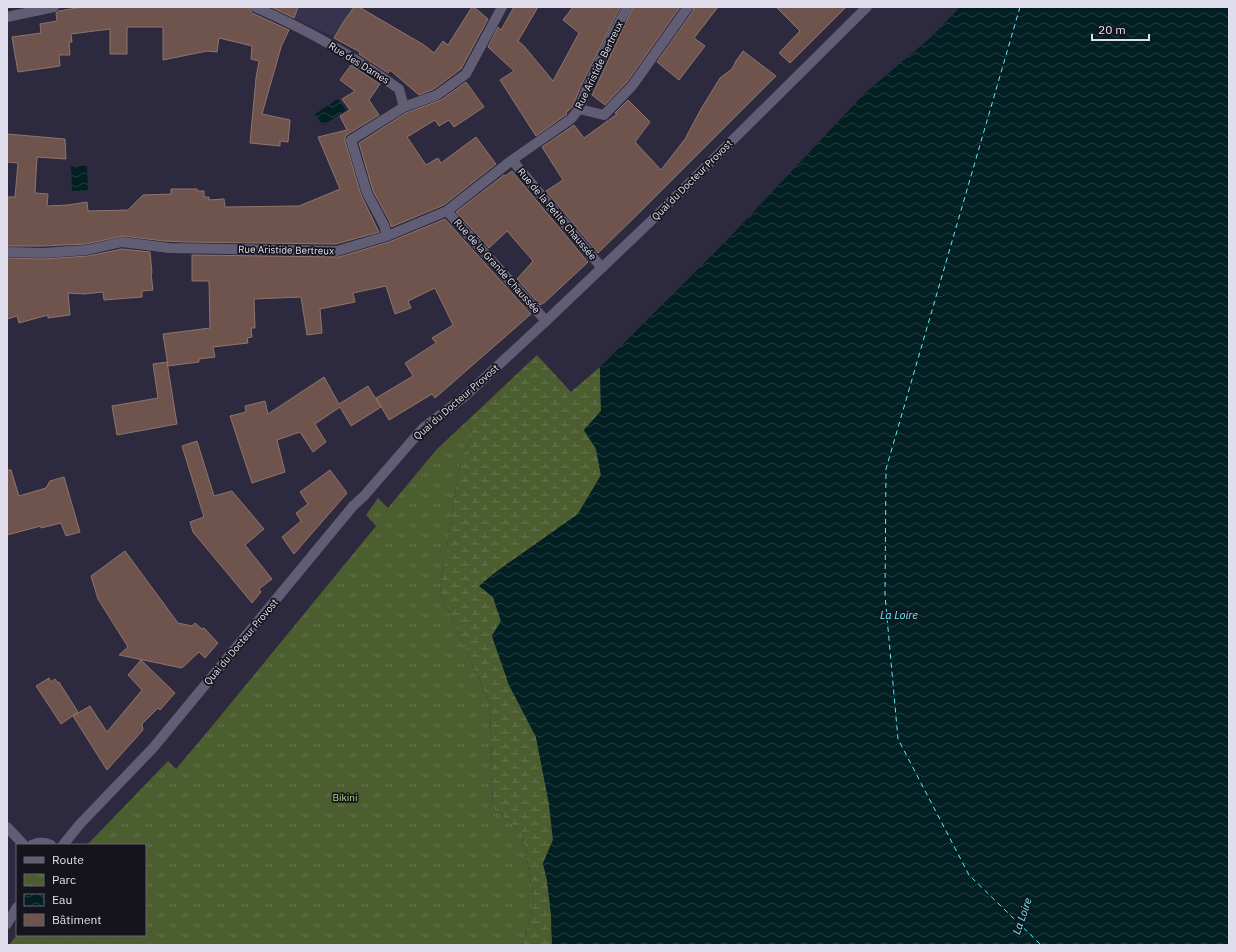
<svg xmlns="http://www.w3.org/2000/svg" width="1236" height="952" font-family="'IBM Plex Sans',sans-serif">
  <style>
    .built { fill: #37324d }
    .wetland { fill: url(#wetland-marsh) }
    .park { fill: url(#park-tufts) }
    .water { fill: url(#water-waves) }
    .lines { fill: none; stroke-linecap: round; stroke-linejoin: round }
    .ferry { stroke: #64ecf8; stroke-width: 1; stroke-dasharray: 5 4; stroke-linecap: butt }
    .building { fill: #6f544d; stroke: #90746c }
    .street { stroke: #615d74; stroke-width: 10 }
    .secondary { stroke: #615d74; stroke-width: 10 }
    .labels { text-anchor: middle; dominant-baseline: central; stroke-width: 3.5; stroke-linejoin: round; paint-order: stroke }
    .street-label { font-size: 10px; fill: #e0deec; stroke: #15141d }
    .park-label { font-size: 10px; fill: #b2d37d; stroke: #15141d }
    .water-label { font-size: 11px; font-style: italic; fill: #64ecf8; stroke: #15141d }
  </style>
  <defs>
    <pattern id="wetland-marsh" width="20" height="14" patternUnits="userSpaceOnUse"><rect width="20" height="14" fill="#4c5d30"/><path d="M1 5h8M5 5V1M11 12h8M15 12V8" fill="none" stroke="#66744e"/></pattern>
    <pattern id="park-tufts" width="24" height="20" patternUnits="userSpaceOnUse"><rect width="24" height="20" fill="#4c5d30"/><path d="M3 7l-1-3M5 7V3M7 7l1-3M15 17l-1-3M17 17v-4M19 17l1-3" fill="none" stroke="#66744e"/></pattern>
    <pattern id="water-waves" width="16" height="10" patternUnits="userSpaceOnUse"><rect width="16" height="10" fill="#021f22"/><path d="M0 5q4-4 8 0t8 0" fill="none" stroke="#273f42"/></pattern>
  </defs>
  <rect width="100%" height="100%" fill="#2d293f"/>
  <path class="built" d="M269,7H354L344,21L334,37Z"/>
  <path class="wetland" d="M537,355L571,392L600,367L601,411L584,430L596,449L601,475L578,514L496,572L479,586L493,597L501,621L492,636L509,685L536,737L549,804L553,840L543,864L547,880L551,914L552,945H523L534,900L522,832L493,808L490,704L440,592L460,462L473,435L468,420Z"/>
  <path class="park" d="M468,420L473,435L460,462L440,592L490,704L493,808L522,832L534,900L523,945H9L17,935H145V845H87L168,761L176,769L213,725L376,526L366,515L378,498L388,508L436,450Z"/>
  <path class="water" d="M960,7H1229V945H552L551,914L547,880L543,863L553,840L549,804L536,737L509,685L492,636L501,621L493,597L479,586L496,572L578,514L601,475L596,449L584,430L601,411L600,367L726,241L865,93L929,39Z
    M338,99L346,110L323,125L315,114Z
    M71,166H87L88,190L72,191Z"/>
  <g class="lines">
    <path class="ferry" d="M1020,7L886,469L885,595L898,739L969,875L1041,945"/>
  </g>
  <path class="building" d="M82,7H249L250,10L252,13L289,30L281,47L276,65L262,114L290,120L288,142L280,141V146L250,143L256,78L259,61L251,59L252,46L240,43L219,38L217,52L207,51L163,60V27H127V54H110V29L71,34L72,42H69L70,55H59L60,66L18,72L12,37L41,33L40,24L57,21L56,13L59,11Z
    M271,7H298L294,18Z
    M354,7H359L424,45L434,53L443,41L448,45L472,7H474L488,19L461,69L434,89L419,95L390,70L388,73L359,54L360,52L334,38L344,21Z
    M514,7H538L518,41L524,46L553,81L579,33L563,20L573,7H620L580,88L573,106L566,113L567,114L536,136L500,80L514,71L488,47L498,27L501,30Z
    M633,7H680L627,82L605,105L592,95Z
    M694,7H718L694,38L705,46L679,80L657,62L693,11Z
    M776,7H846L790,63L779,53L800,31Z
    M743,51L776,76L643,209L598,253L546,191L563,180L542,147L574,125L584,138L617,114L615,113L628,100L650,122L635,142L661,170L685,139L701,109L720,78L732,69L736,61Z
    M351,65L380,84L369,100L379,115L348,134L345,137V141L361,195L379,232L336,244L186,242L164,241L123,236L86,244L43,246H7V197H15L18,163L7,162V134L65,139L66,159L37,157L35,193L48,194L47,206L68,205L87,202L88,211L128,210L143,195L171,194V189H197V191H204V197H209V200L224,199L225,207L299,206L340,189L318,137L347,130L340,116L350,110L342,99L355,91L340,80Z
    M466,82L484,107L454,127L449,120L439,126L435,120L407,137L426,165L438,158L441,163L476,137L496,164L444,205L391,227L390,222L373,191L359,143L406,113L441,100Z
    M512,171L588,262L544,303H543L540,305L517,279L533,261L507,231L489,248L456,212L504,175L505,176Z
    M445,219L531,314L435,398L432,394L389,420L376,398L413,376L405,363L436,343L432,338L453,325L435,288L408,301L411,308L395,314L386,286L353,293L355,302L320,309L322,333L307,335L301,297L254,299L255,328H251L252,337L247,338L248,343L213,347L215,357L199,359V362L168,366L163,334L210,328L209,281H192V255L339,257L389,242Z
    M122,249L150,252L152,273L151,274L153,290L142,291V297L104,300L103,292L84,294L68,293L70,315L48,318V315L19,323L17,316L7,319V258L43,259L88,256Z
    M167,362L177,424L117,435L112,406L158,398L153,364Z
    M324,377L339,404L368,386L381,407L351,426L340,407L315,424L326,442L313,452L300,432L277,440L285,472L252,483L230,416L246,412L245,406L265,401L268,414Z
    M197,441L214,496L232,491L264,529L245,545L272,579L259,589L261,592L252,603L193,532L190,522L204,517L182,446Z
    M7,470H11L19,496L46,488L50,481L64,477L80,532L66,536L61,523L41,528V526L7,535Z
    M330,470L347,493L294,554L282,537L301,521L296,513L308,504L300,492Z
    M125,551L178,623L192,626L195,623L202,629L204,628L218,643L205,658L199,652L182,668L119,655L128,647L98,599L91,576Z
    M141,660L175,693L160,710L158,708L142,724L143,730L107,770L73,716L90,706L107,732L142,690L128,675Z
    M49,678L51,682L55,679L58,683L59,682L78,712L61,724L36,686Z"/>
  <g class="lines">
    <path class="street" d="M255,7C306,29 355,57 399,89L404,107L437,95L466,74L502,7
      M7,17L54,7
      M579,109L604,115L632,86L688,7
      M512,160L602,268
      M447,211L546,321
      M387,236L384,225L367,193L351,140L404,107
      M7,252L43,253L87,250L122,242L169,248L337,251L387,236L447,211L512,160L571,119L579,109L586,91L611,38L627,7
      M7,924L17,907"/>
    <path class="secondary" d="M7,827L24,845
      M32,845C38,842 45,842 51,845
      M63,845L80,824L153,748L353,506L364,496L423,428L464,397L546,321L650,222L867,7"/>
  </g>
  <g class="labels">
    <g class="street-label">
      <text transform="translate(359 63) rotate(32)">Rue des Dames</text>
      <text transform="translate(599 65) rotate(-64)">Rue Aristide Bertreux</text>
      <text transform="translate(692 180) rotate(-45)">Quai du Docteur Provost</text>
      <text transform="translate(557 214) rotate(50)">Rue de la Petite Chaussée</text>
      <text transform="translate(286 250) rotate(1)">Rue Aristide Bertreux</text>
      <text transform="translate(497 266) rotate(48)">Rue de la Grande Chaussée</text>
      <text transform="translate(456 402) rotate(-41)">Quai du Docteur Provost</text>
      <text transform="translate(241 642) rotate(-50)">Quai du Docteur Provost</text>
    </g>
    <g class="park-label">
      <text x="345" y="797">Bikini</text>
    </g>
    <g class="water-label">
      <text x="899" y="615">La Loire</text>
      <text transform="translate(1022 916) rotate(-71)">La Loire</text>
    </g>
  </g>
  <rect width="1236" height="952" fill="none" stroke="#e0deec" stroke-width="16"/>
  <rect x="16" y="844" width="130" height="92" fill="#15141d" stroke="#666570"/>
  <rect x="24" y="857" width="20" height="6" fill="#615d74" stroke="#666570"/>
  <text x="52" y="864" font-size="12" fill="#e0deec">Route</text>
  <rect x="24" y="874" width="20" height="12" fill="url(#park-tufts)" stroke="#666570"/>
  <text x="52" y="884" font-size="12" fill="#e0deec">Parc</text>
  <rect x="24" y="894" width="20" height="12" fill="url(#water-waves)" stroke="#666570"/>
  <text x="52" y="904" font-size="12" fill="#e0deec">Eau</text>
  <rect x="24" y="914" width="20" height="12" fill="#6f544d" stroke="#666570"/>
  <text x="52" y="924" font-size="12" fill="#e0deec">Bâtiment</text>
  <path d="M1092 34v6h57v-6" fill="none" stroke="#e0deec" stroke-width="2"/>
  <text x="1098" y="34" font-size="12" fill="#e0deec" stroke="#15141d" stroke-width="3" paint-order="stroke">20 m</text>
</svg>
